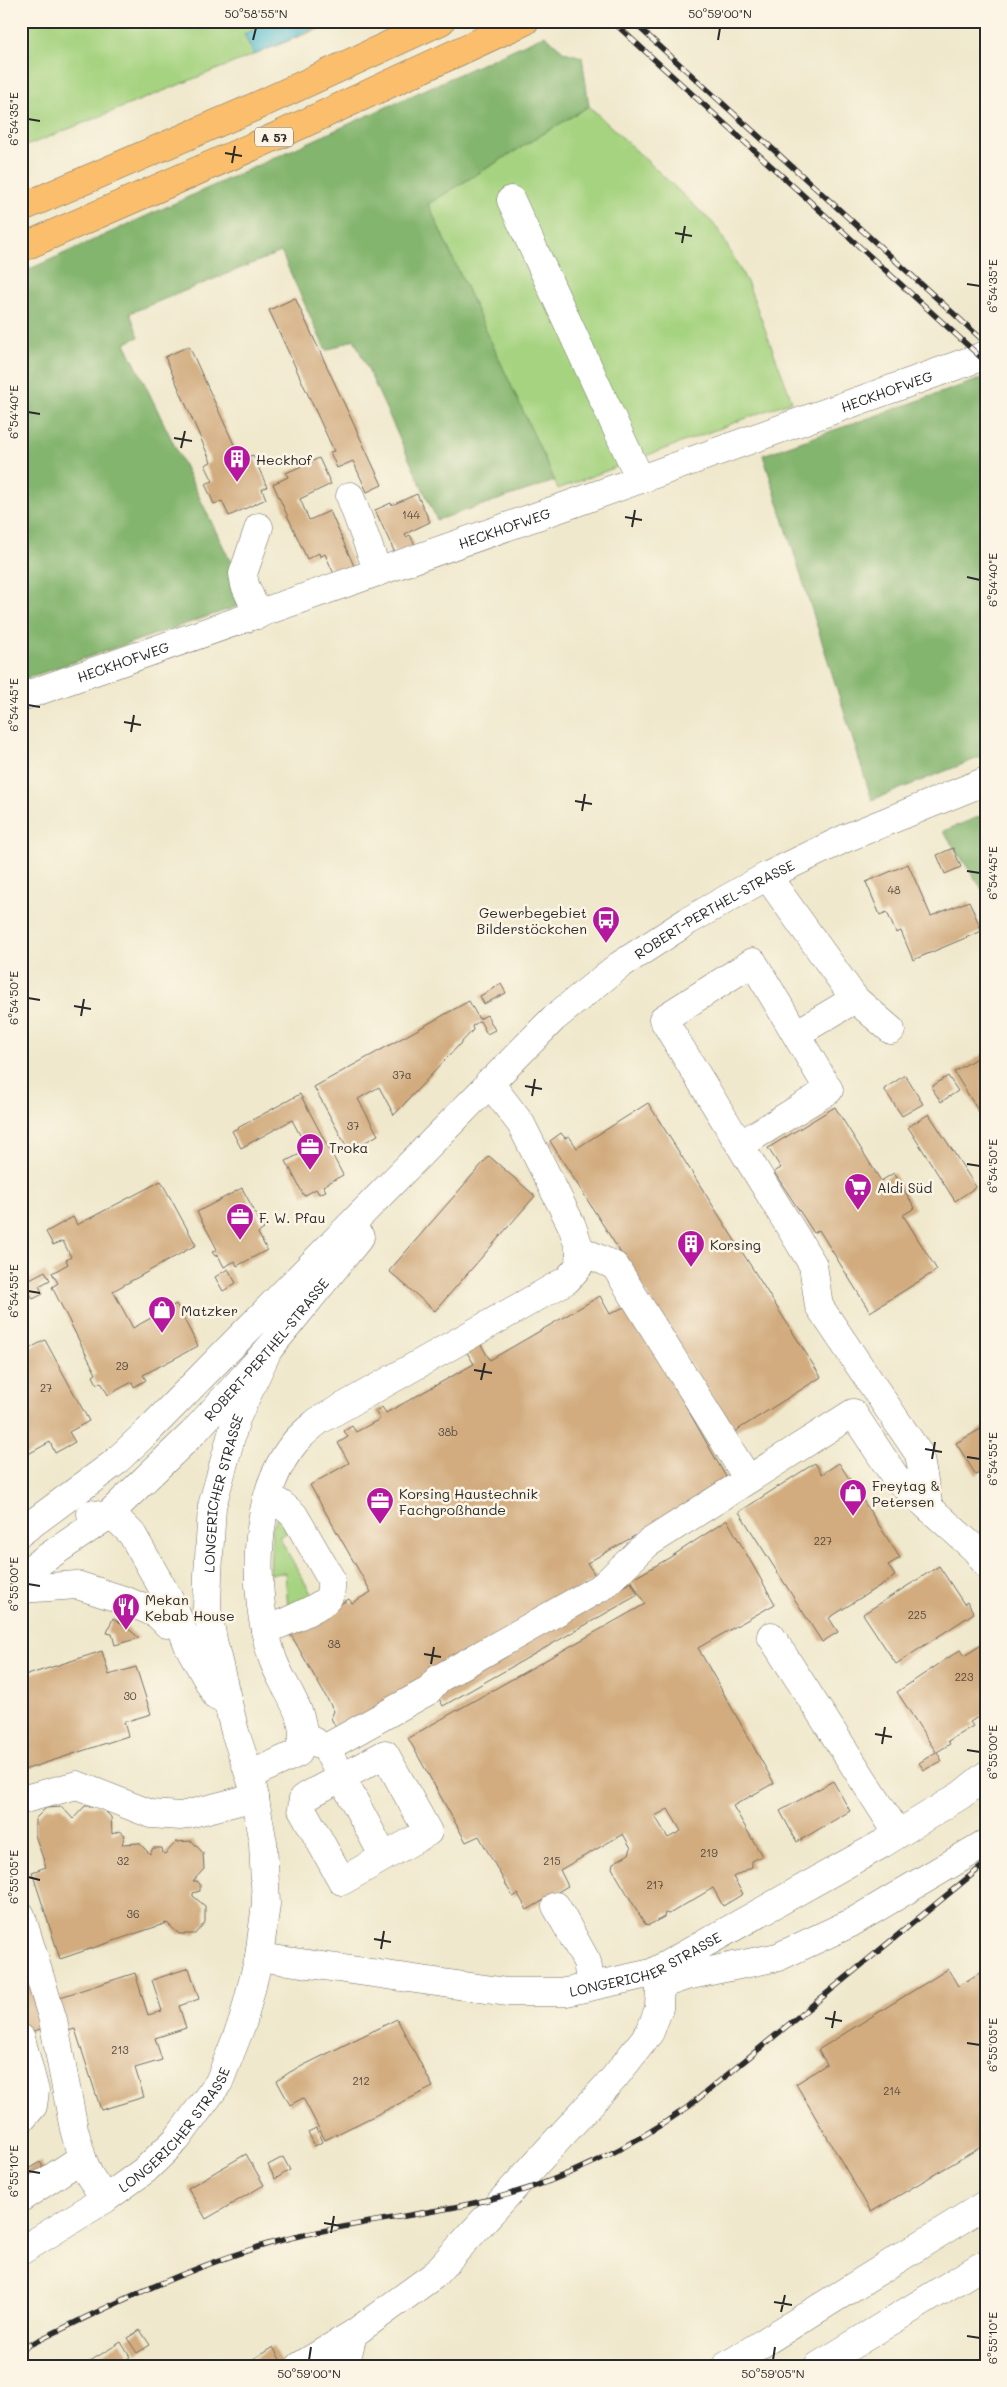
<svg xmlns="http://www.w3.org/2000/svg" width="1007" height="2387" font-family="Mali,sans-serif">
  <style>
    .green { fill: #a6d380; stroke: #687f56 }
    .forest { fill: #84b56e; stroke: #58704c }
    .water { fill: #54bdd1; stroke: #40747e }
    .building { fill: #d2ac7f; fill-rule: evenodd }
    .lines { fill: none; stroke-linecap: round; stroke-linejoin: round }
    .minor-casing { stroke: #706d63; stroke-width: 29 }
    .highway-casing { stroke: #706d63; stroke-width: 29 }
    .minor { stroke: #fff; stroke-width: 28 }
    .highway { stroke: #fabe6d; stroke-width: 28 }
    .rail-casing { stroke: #2b2b2b; stroke-width: 5.5 }
    .rail { stroke: #fcf5e5; stroke-width: 4; stroke-dasharray: 11; stroke-linecap: butt }
    .ticks { fill: none; stroke: #2b2b2b; stroke-width: 2 }
    .labels { text-anchor: middle; dominant-baseline: central; stroke-width: 5; stroke-linejoin: round; paint-order: stroke }
    .number-label { font-size: 11px; fill: #554b40 }
    .shield { fill: #fcf5e5; stroke: #6a6863; stroke-width: 1 }
    .shield-label { font-size: 12px; font-weight: bold; fill: #2b2b2b }
    .street-label { font-size: 14px; fill: #2b2b2b; stroke: #fcf5e5 }
    .poi-label { font-size: 14px; fill: #2b2b2b; stroke: #fcf5e5; text-anchor: start }
    .neatline { fill: none; stroke: #2b2b2b; stroke-width: 2 }
    .ticks-label { font-size: 12px; text-anchor: middle; fill: #2b2b2b }
  </style>
  <rect width="100%" height="100%" fill="#fcf5e5"/>
  <filter id="ink" filterUnits="userSpaceOnUse"><feTurbulence type="fractalNoise" baseFrequency=".02" numOctaves="2"/><feDisplacementMap in="SourceGraphic" scale="10" xChannelSelector="R" yChannelSelector="G"/><feConvolveMatrix kernelMatrix="1 2 1 2 8 2 1 2 1" color-interpolation-filters="sRGB"/></filter>
  <filter id="wash" filterUnits="userSpaceOnUse"><feTurbulence type="fractalNoise" baseFrequency=".0096" numOctaves="4" result="noise"/><feDisplacementMap in="SourceGraphic" scale="20" xChannelSelector="R" yChannelSelector="G"/><feGaussianBlur stdDeviation="1.12" result="paint"/><feColorMatrix in="noise" values="0 0 0 0 0 0 0 0 0 0 0 0 0 0 0 0 0 1.4 0 .05"/><feComposite in="paint" operator="in"/></filter>
  <g filter="url(#wash)">
    <rect width="100%" height="100%" fill="#efe8cc"/>
    <path class="green" d="M21,21H338L21,148Z
      M589,106L717,227L748,284L792,401L558,489L428,204Z
      M277,1517L291,1530L279,1537L312,1595L281,1620L273,1609L288,1608L285,1573L270,1574L272,1529Z"/>
    <path class="forest" d="M545,35L564,52L582,57L589,106L428,204L555,481L437,520L354,339L326,351L281,252L130,313L139,337L125,343L250,602L21,680V273Z
      M986,377V755L872,800L763,455Z
      M986,814V895L943,831Z"/>
    <path class="water" d="M272,21H331L254,55L244,34Z"/>
    <g id="blocks">
      <path class="building" d="M295,298L382,485L367,492L353,461L337,468L330,452L334,451L269,310Z
        M189,346L237,451L243,448L247,457L253,455L267,487L262,489L266,499L229,516L222,501L214,504L205,484L213,481L205,465L211,462L165,357Z
        M319,458L331,484L300,499L309,520L330,511L354,566L334,574L325,554L320,557L319,553L307,559L273,484L288,477L286,473Z
        M417,494L430,522L405,534L406,537L410,535L415,545L395,553L375,510L391,503L392,505Z
        M953,848L961,867L945,874L937,855Z
        M908,864L931,916L969,901L982,931L913,960L901,931L896,933L887,912L880,915L866,882Z
        M501,984L506,993L484,1004L480,996Z
        M469,1001L479,1019L487,1015L495,1030L487,1034L480,1021L472,1026L473,1030L394,1115L379,1087L358,1099L378,1135L349,1151L314,1087Z
        M986,1052V1123L954,1072Z
        M905,1075L923,1104L902,1116L884,1089Z
        M948,1076L958,1091L941,1102L931,1087Z
        M300,1094L343,1175L323,1186L326,1191L319,1194L316,1189L304,1196L286,1161L308,1150L292,1120L241,1148L232,1131Z
        M648,1103L821,1377L734,1432L550,1141L561,1133L565,1138L569,1136L577,1148Z
        M835,1107L881,1181L894,1173L915,1208L903,1215L937,1270L870,1312L819,1230L814,1233L774,1172L781,1168L768,1148Z
        M929,1114L976,1187L955,1201L908,1127Z
        M489,1156L535,1196L435,1311L389,1271Z
        M161,1181L196,1245L113,1291L133,1328L176,1304L198,1346L143,1375L146,1380L134,1387L132,1382L108,1395L101,1382L97,1384L93,1376L96,1374L52,1287L58,1283L52,1273L68,1264L66,1260L71,1257L63,1241L53,1245L46,1232L73,1217L77,1225Z
        M242,1188L264,1229L258,1233L267,1250L237,1266L235,1261L224,1267L218,1255L215,1256L212,1252L217,1249L197,1212Z
        M986,1238V1249L981,1241Z
        M228,1269L236,1283L223,1291L215,1277Z
        M45,1271L50,1280L39,1286L43,1294L33,1299L24,1282Z
        M600,1296L610,1314L628,1305L729,1482L587,1563L597,1578L427,1686L336,1728L331,1718L334,1711L290,1633L349,1599L352,1603L371,1592L310,1485L349,1463L338,1443L348,1437L344,1431L352,1426L356,1432L380,1419L375,1411L382,1407L386,1413L474,1364L466,1351L480,1343L490,1360Z
        M45,1340L89,1421L69,1432L75,1442L55,1453L50,1442L21,1458V1353Z
        M986,1426V1469L976,1475L956,1443Z
        M815,1463L822,1474L839,1463L900,1558L888,1565L895,1576L829,1618L838,1632L822,1642L739,1512Z
        M727,1520L775,1604L698,1648L774,1783L733,1806L762,1856L752,1861V1867L733,1877L743,1894L723,1906L713,1888L669,1914L665,1913L664,1917L649,1925L645,1924L612,1868L613,1863L629,1854L631,1848L623,1834L560,1870L568,1886L527,1910L518,1894L513,1897L479,1836L466,1842L408,1738L645,1604L631,1580L669,1558ZM668,1809L681,1831L668,1838L655,1816Z
        M939,1566L964,1604L967,1602L974,1613L896,1664L863,1614Z
        M631,1582L638,1595L443,1706L436,1693Z
        M113,1618L124,1625L139,1638L115,1645L112,1634L107,1633Z
        M986,1642V1712L970,1722L973,1726L948,1741L950,1744L937,1752L942,1761L924,1770L919,1763L936,1752L897,1692L960,1650L964,1656Z
        M102,1651L109,1675L136,1667L151,1714L124,1722L128,1736L21,1771V1677Z
        M833,1781L850,1811L797,1842L780,1811Z
        M85,1806H100L111,1817L112,1834L120,1831L125,1835L122,1844L139,1843L150,1854L153,1848H162L163,1853L165,1854L176,1842L192,1841L203,1853L204,1869L193,1881H197L200,1884V1891L193,1893V1896L205,1906V1922L195,1934H179L167,1923L60,1959L32,1872L46,1867L35,1835V1819L46,1808L62,1807L73,1819Z
        M21,1938L50,2026L21,2035Z
        M189,1968L199,1999L179,2006L186,2028L155,2038L162,2060L135,2068L144,2097L101,2110L75,2029L68,2031L57,1998L135,1973L148,2015L162,2011L152,1980Z
        M948,1969L958,1986L986,1969V2144L871,2212L796,2084L827,2064L818,2050Z
        M397,2019L433,2087L325,2140L303,2098L290,2105L277,2081L290,2072Z
        M316,2128L322,2142L315,2146L308,2132Z
        M246,2154L264,2185L206,2219L188,2188Z
        M283,2157L290,2170L275,2179L268,2165Z
        M40,2162L48,2175L29,2187L21,2173Z
        M140,2330L150,2345L137,2353L127,2338Z
        M121,2342L130,2357L116,2366H82Z
        M273,2347L282,2363L278,2366H252L250,2361Z
        M154,2361L157,2366H146Z"/>
    </g>
  </g>
  <g filter="url(#ink)">
    <use href="#blocks" fill-opacity="0" stroke="#706d63" stroke-width="1"/>
    <g class="lines">
      <defs>
        <g id="minor">
          <path d="M511,200L640,479"/>
          <path d="M350,496L378,572"/>
          <path d="M258,615L245,585L243,574L259,527"/>
          <path id="s1" d="M21,697L566,506L986,355"/>
          <path d="M767,876L855,999L891,1030"/>
          <path d="M796,1034L855,999"/>
          <path d="M740,1145L829,1090L753,962L663,1019L813,1265L819,1306L919,1454L929,1508"/>
          <path d="M580,1250L615,1266L748,1479"/>
          <path d="M91,1514L117,1519L132,1534L175,1610L188,1645L217,1697"/>
          <path id="s2" d="M21,1532L113,1464L147,1432L554,1018L620,965L688,921L767,876L846,838L986,781"/>
          <path id="s3" d="M21,1575L106,1517L193,1433L268,1350L360,1237"/>
          <path d="M21,1589L77,1585L127,1601L157,1614L167,1624"/>
          <path d="M265,1630C277,1626 322,1607 328,1598C332,1592 331,1585 331,1579L294,1515L281,1504L269,1497"/>
          <path d="M771,1636L898,1834"/>
          <path d="M311,1740L326,1748L384,1857L342,1881L302,1809L303,1798L385,1754L428,1832L384,1857"/>
          <path d="M326,1748L428,1691L438,1679L603,1586L647,1544L853,1413L896,1478L976,1550L986,1564"/>
          <path d="M250,1775L298,1753C299,1748 303,1741 303,1735C303,1708 280,1682 272,1657C252,1594 250,1495 296,1441C302,1434 311,1427 318,1421L567,1280L579,1266L580,1250L572,1226L521,1124L489,1082"/>
          <path d="M21,1800L77,1785L151,1814L181,1816L255,1797"/>
          <path d="M556,1906L587,1962L591,1986"/>
          <path d="M21,1915L53,2020L74,2129L82,2158L89,2175L105,2199"/>
          <path id="s4" d="M259,1957L507,1992H566L652,1973L882,1844L961,1795L986,1775"/>
          <path d="M660,1985L686,1976L778,1957L851,1923L986,1843"/>
          <path d="M21,2038L35,2091L33,2106L21,2120"/>
          <path d="M21,2198L82,2158"/>
          <path id="s5" d="M21,2251L105,2199L145,2170L177,2139L219,2082L243,2021L259,1957L266,1904L263,1843L252,1783L235,1732L214,1645L207,1609L208,1575L212,1506L236,1419L268,1350"/>
          <path d="M300,2366L353,2334L433,2276L614,2078L650,2032L659,2008L660,1985L652,1973"/>
          <path d="M345,2366L353,2334"/>
          <path d="M726,2366L986,2204"/>
          <path d="M818,2366L986,2263"/>
        </g>
        <path id="highway" d="M21,208L250,109L441,21
          M21,248L277,136L525,21"/>
      </defs>
      <use href="#minor" class="minor-casing"/>
      <use href="#highway" class="highway-casing"/>
      <use href="#minor" class="minor"/>
      <use href="#highway" class="highway"/>
      <defs>
        <path id="rail" d="M612,21L986,362
          M632,21L986,343
          M21,2349C104,2308 186,2268 275,2242C344,2223 414,2217 483,2201C557,2184 625,2151 688,2107L986,1863"/>
      </defs>
      <use href="#rail" class="rail-casing"/>
      <use href="#rail" class="rail"/>
    </g>
  </g>
  <path class="ticks" d="M253,40L256,28M718,40L720,28M28,119L40,121M225,153L242,156M232,163L235,146M675,233L692,236M682,243L685,226M967,284L980,286M28,412L40,414M174,438L192,441M181,448L185,431M625,517L642,520M632,527L635,510M967,577L980,580M28,705L40,707M124,722L141,725M131,732L134,715M575,801L592,804M582,811L585,794M967,871L980,873M28,998L40,1000M74,1006L91,1009M81,1016L84,999M525,1086L542,1089M532,1096L535,1079M967,1164L980,1166M28,1291L40,1293M474,1370L492,1373M481,1380L485,1363M925,1449L942,1452M967,1457L980,1459M932,1459L935,1442M28,1584L40,1586M424,1654L441,1657M431,1664L434,1647M875,1734L892,1737M882,1744L885,1727M967,1750L980,1752M28,1877L40,1880M374,1939L391,1942M381,1949L384,1931M825,2018L842,2021M832,2028L835,2011M967,2043L980,2045M28,2171L40,2173M324,2223L341,2226M331,2233L334,2216M774,2302L792,2305M781,2312L785,2295M967,2336L980,2338M309,2360L311,2347M773,2360L775,2347"/>
  <defs>
    <symbol id="building-pin" viewBox="-11 -11 22 30"><path d="M0 17L-7.5 6A9.5 9.5 0 1 1 7.5 6Z" fill="#b5179e" stroke="#fcf5e5"/><path d="M-4-6H4V6H1V3H-1V6H-4ZM-2.5-4.3h1.7v1.8h-1.7ZM.8-4.3h1.7v1.8H.8ZM-2.5-1h1.7V.8h-1.7ZM.8-1h1.7V.8H.8Z" fill="#fff"/></symbol>
    <symbol id="bus-pin" viewBox="-11 -11 22 30"><path d="M0 17L-7.5 6A9.5 9.5 0 1 1 7.5 6Z" fill="#b5179e" stroke="#fcf5e5"/><path d="M-5-6H5V4H4V6H2V4H-2V6H-4V4H-5ZM-3.5-4V0h7V-4ZM-3.5 1.2v1.5H-2V1.2ZM2 1.2v1.5H3.5V1.2Z" fill="#fff"/></symbol>
    <symbol id="office-pin" viewBox="-11 -11 22 30"><path d="M0 17L-7.5 6A9.5 9.5 0 1 1 7.5 6Z" fill="#b5179e" stroke="#fcf5e5"/><path d="M-6-3h4V-5.5h4V-3h4V5H-6ZM-1-4.5V-3h2v-1.5ZM-6 0V1H6V0Z" fill="#fff"/></symbol>
    <symbol id="supermarket-pin" viewBox="-11 -11 22 30"><path d="M0 17L-7.5 6A9.5 9.5 0 1 1 7.5 6Z" fill="#b5179e" stroke="#fcf5e5"/><path d="M-6-5.5h2.5l.6 2H6L4.5 2H-2.5L-4.4-4H-6ZM-1.5 3.2a1.3 1.3 0 1 0 .1 0ZM3 3.2a1.3 1.3 0 1 0 .1 0Z" fill="#fff"/></symbol>
    <symbol id="shop-pin" viewBox="-11 -11 22 30"><path d="M0 17L-7.5 6A9.5 9.5 0 1 1 7.5 6Z" fill="#b5179e" stroke="#fcf5e5"/><path d="M-5-2.5h2.3a2.7 3.5 0 0 1 5.4 0H5L5.5 6h-11ZM-1.5-2.5h3a1.5 2.3 0 0 0-3 0Z" fill="#fff"/></symbol>
    <symbol id="restaurant-pin" viewBox="-11 -11 22 30"><path d="M0 17L-7.5 6A9.5 9.5 0 1 1 7.5 6Z" fill="#b5179e" stroke="#fcf5e5"/><path d="M-5-6h1v4h1v-4h1v4h1v-4h1v5L-1.5 .5V6h-2V.5L-5-1ZM5-6V6H3V1.5H1.5Q1.5-4 5-6Z" fill="#fff"/></symbol>
  </defs>
  <g fill-rule="evenodd">
    <use href="#building-pin" x="221" y="443" width="32" height="43"/>
    <use href="#bus-pin" x="590" y="904" width="32" height="43"/>
    <use href="#office-pin" x="294" y="1131" width="32" height="43"/>
    <use href="#supermarket-pin" x="842" y="1171" width="32" height="43"/>
    <use href="#office-pin" x="224" y="1201" width="32" height="43"/>
    <use href="#building-pin" x="675" y="1228" width="32" height="43"/>
    <use href="#shop-pin" x="146" y="1294" width="32" height="43"/>
    <use href="#shop-pin" x="837" y="1477" width="32" height="43"/>
    <use href="#office-pin" x="364" y="1485" width="32" height="43"/>
    <use href="#restaurant-pin" x="110" y="1591" width="32" height="43"/>
  </g>
  <g class="labels">
    <g class="number-label">
      <text x="411" y="514">144</text>
      <text x="894" y="889">48</text>
      <text x="402" y="1074">37a</text>
      <text x="353" y="1125">37</text>
      <text x="122" y="1365">29</text>
      <text x="46" y="1387">27</text>
      <text x="448" y="1431">38b</text>
      <text x="823" y="1540">227</text>
      <text x="917" y="1614">225</text>
      <text x="334" y="1643">38</text>
      <text x="964" y="1676">223</text>
      <text x="130" y="1695">30</text>
      <text x="709" y="1852">219</text>
      <text x="123" y="1860">32</text>
      <text x="552" y="1860">215</text>
      <text x="655" y="1884">217</text>
      <text x="133" y="1913">36</text>
      <text x="120" y="2049">213</text>
      <text x="361" y="2080">212</text>
      <text x="892" y="2090">214</text>
    </g>
    <rect class="shield" x="255" y="127.5" width="38" height="19" rx="4"/>
    <g class="shield-label">
      <text x="274" y="137">A 57</text>
    </g>
    <g class="street-label">
      <text stroke="none"><textPath href="#s1" startOffset="918">HECKHOFWEG</textPath></text>
      <text stroke="none"><textPath href="#s1" startOffset="512">HECKHOFWEG</textPath></text>
      <text stroke="none"><textPath href="#s1" startOffset="108">HECKHOFWEG</textPath></text>
      <text stroke="none"><textPath href="#s2" startOffset="936">ROBERT-PERTHEL-STRASSE</textPath></text>
      <text stroke="none"><textPath href="#s3" startOffset="335">ROBERT-PERTHEL-STRASSE</textPath></text>
      <text stroke="none"><textPath href="#s5" startOffset="868">LONGERICHER STRASSE</textPath></text>
      <text stroke="none"><textPath href="#s4" startOffset="394">LONGERICHER STRASSE</textPath></text>
      <text stroke="none"><textPath href="#s5" startOffset="198">LONGERICHER STRASSE</textPath></text>
    </g>
    <g class="poi-label">
      <text x="256" y="459">Heckhof</text>
      <text x="587" y="912" text-anchor="end">Gewerbegebiet<tspan x="587" dy="16">Bilderstöckchen</tspan></text>
      <text x="329" y="1147">Troka</text>
      <text x="877" y="1187">Aldi Süd</text>
      <text x="259" y="1217">F. W. Pfau</text>
      <text x="710" y="1244">Korsing</text>
      <text x="181" y="1310">Matzker</text>
      <text x="872" y="1485">Freytag &amp;<tspan x="872" dy="16">Petersen</tspan></text>
      <text x="399" y="1493">Korsing Haustechnik<tspan x="399" dy="16">Fachgroßhande</tspan></text>
      <text x="145" y="1599">Mekan<tspan x="145" dy="16">Kebab House</tspan></text>
    </g>
  </g>
  <rect width="1007" height="2387" fill="none" stroke="#fcf5e5" stroke-width="55"/>
  <rect x="28" y="28" width="952" height="2332" class="neatline"/>
  <g class="ticks-label">
    <text x="256" y="18">50°58'55"N</text>
    <text x="720" y="18">50°59'00"N</text>
    <text transform="translate(14 119) rotate(-90)" y="4">6°54'35"E</text>
    <text transform="translate(993 286) rotate(-90)" y="4">6°54'35"E</text>
    <text transform="translate(14 412) rotate(-90)" y="4">6°54'40"E</text>
    <text transform="translate(993 580) rotate(-90)" y="4">6°54'40"E</text>
    <text transform="translate(14 705) rotate(-90)" y="4">6°54'45"E</text>
    <text transform="translate(993 873) rotate(-90)" y="4">6°54'45"E</text>
    <text transform="translate(14 998) rotate(-90)" y="4">6°54'50"E</text>
    <text transform="translate(993 1166) rotate(-90)" y="4">6°54'50"E</text>
    <text transform="translate(14 1291) rotate(-90)" y="4">6°54'55"E</text>
    <text transform="translate(993 1459) rotate(-90)" y="4">6°54'55"E</text>
    <text transform="translate(14 1584) rotate(-90)" y="4">6°55'00"E</text>
    <text transform="translate(993 1752) rotate(-90)" y="4">6°55'00"E</text>
    <text transform="translate(14 1877) rotate(-90)" y="4">6°55'05"E</text>
    <text transform="translate(993 2045) rotate(-90)" y="4">6°55'05"E</text>
    <text transform="translate(14 2171) rotate(-90)" y="4">6°55'10"E</text>
    <text transform="translate(993 2338) rotate(-90)" y="4">6°55'10"E</text>
    <text x="309" y="2378">50°59'00"N</text>
    <text x="773" y="2378">50°59'05"N</text>
  </g>
</svg>
